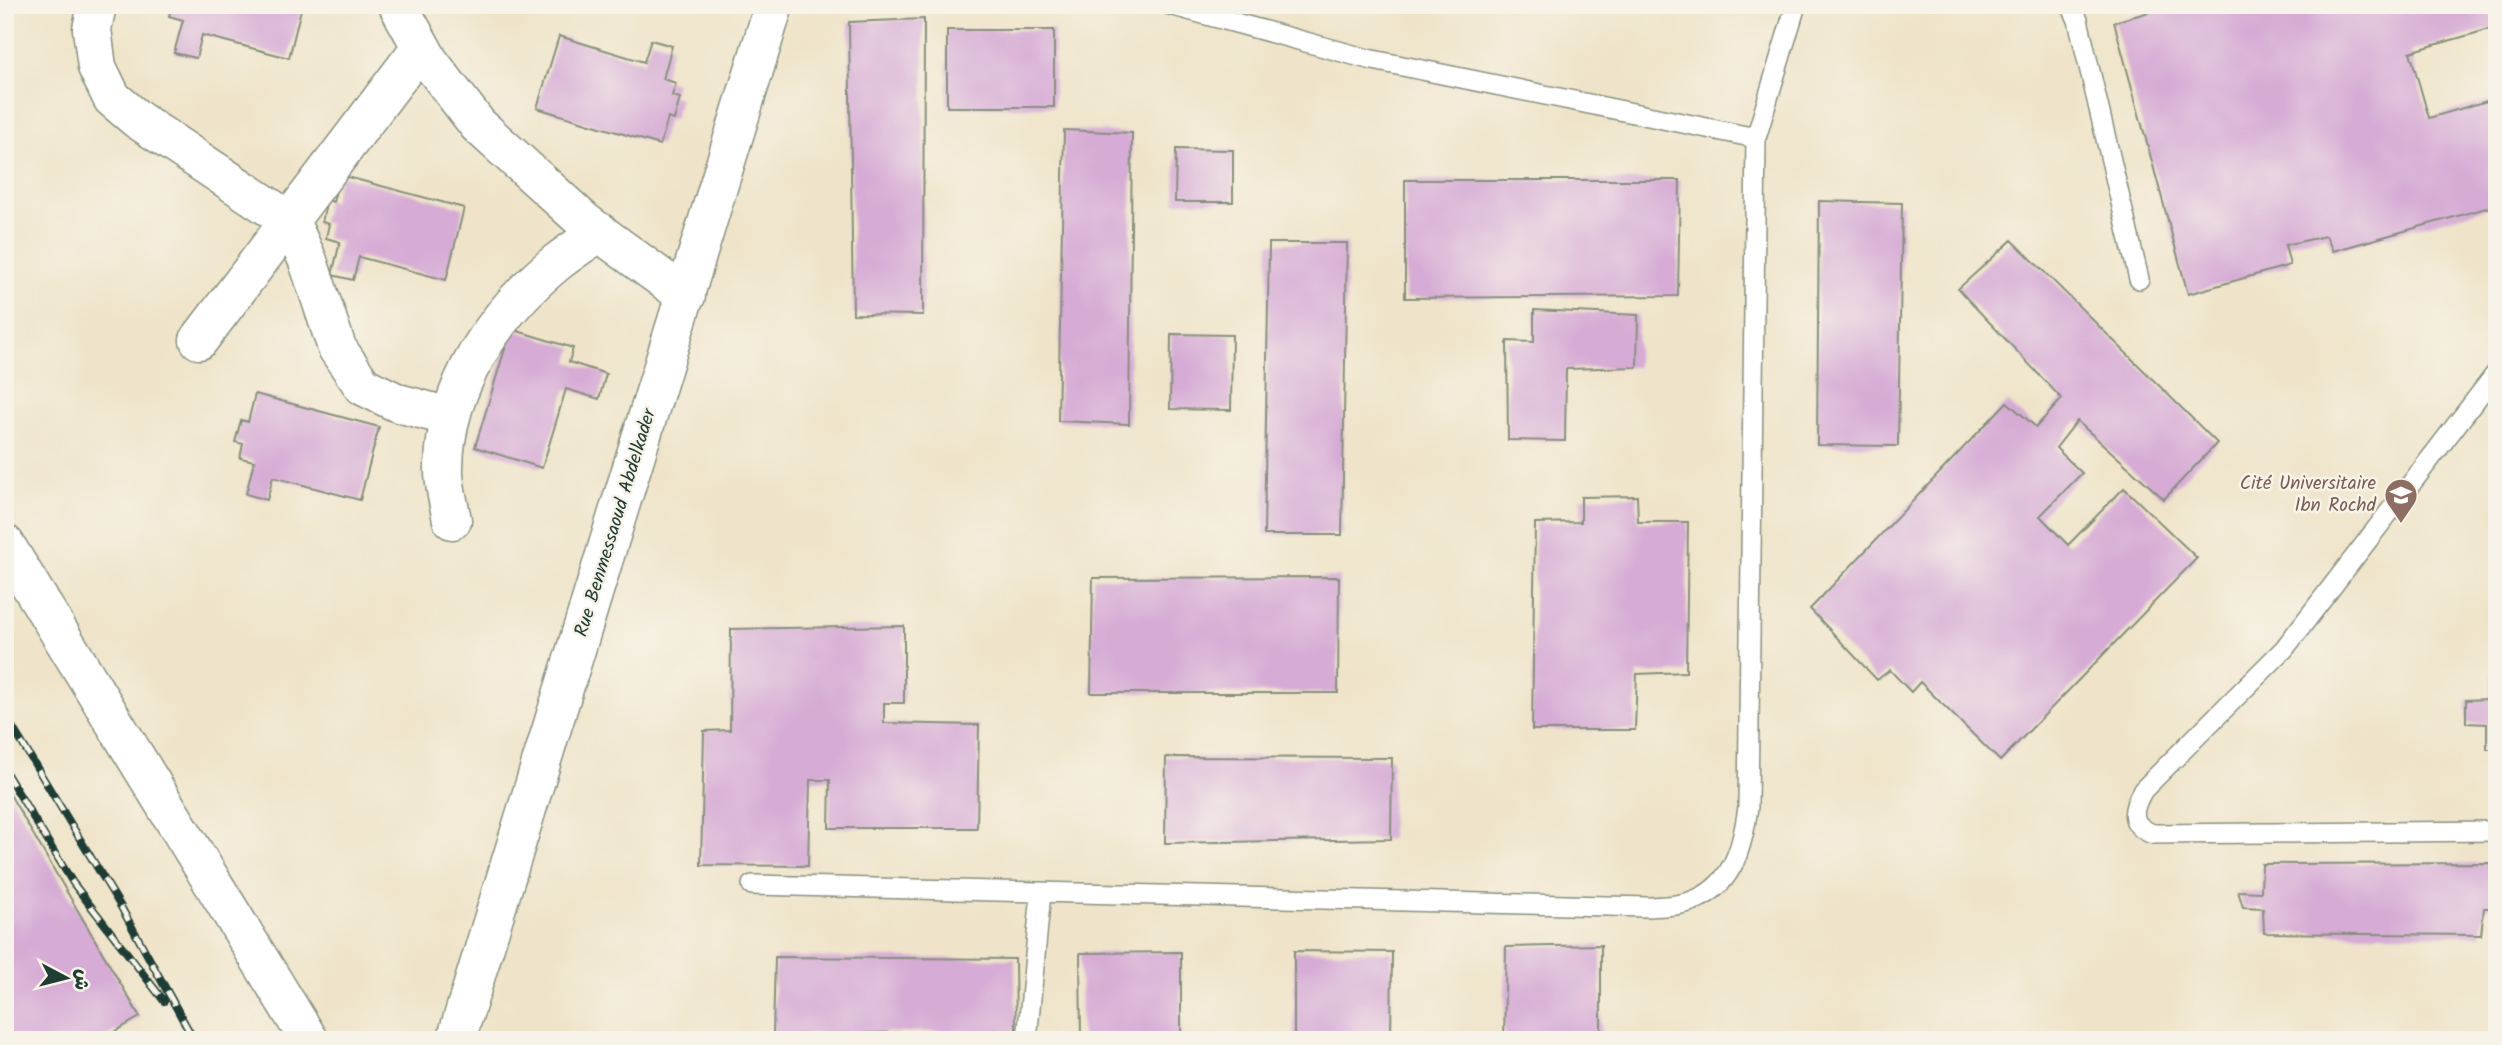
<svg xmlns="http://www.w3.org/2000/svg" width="2502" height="1045" font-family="Kalam,'Playpen Sans Arabic',sans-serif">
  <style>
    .building { fill: #d6abd5 }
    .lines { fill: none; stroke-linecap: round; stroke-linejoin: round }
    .service-casing { stroke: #87907e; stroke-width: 22 }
    .minor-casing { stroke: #87907e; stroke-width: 41 }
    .tertiary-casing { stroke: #87907e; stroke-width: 41 }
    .primary-casing { stroke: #87907e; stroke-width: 41 }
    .service { stroke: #fff; stroke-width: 19 }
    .minor { stroke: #fff; stroke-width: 38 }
    .tertiary { stroke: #fff; stroke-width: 38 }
    .primary { stroke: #fff; stroke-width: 38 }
    .rail-casing { stroke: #1f3d34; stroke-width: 8 }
    .rail { stroke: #f7f3e8; stroke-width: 5; stroke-dasharray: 16; stroke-linecap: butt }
    .labels { text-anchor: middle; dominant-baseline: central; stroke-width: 5; stroke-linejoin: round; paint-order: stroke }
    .education-label { font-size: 19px; fill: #785e54; stroke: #f7f3e8; text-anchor: end }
    .street-label { font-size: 19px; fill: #1f3d34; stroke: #f7f3e8 }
  </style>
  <rect width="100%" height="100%" fill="#f7f3e8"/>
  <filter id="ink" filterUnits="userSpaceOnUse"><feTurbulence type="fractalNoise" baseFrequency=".0143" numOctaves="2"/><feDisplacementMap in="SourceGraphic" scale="14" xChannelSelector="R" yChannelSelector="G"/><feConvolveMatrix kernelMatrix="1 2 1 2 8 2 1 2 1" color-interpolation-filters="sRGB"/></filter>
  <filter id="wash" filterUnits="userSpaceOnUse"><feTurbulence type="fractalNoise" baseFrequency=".00686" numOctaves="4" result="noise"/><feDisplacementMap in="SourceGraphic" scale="28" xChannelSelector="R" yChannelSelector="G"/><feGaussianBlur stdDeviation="1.57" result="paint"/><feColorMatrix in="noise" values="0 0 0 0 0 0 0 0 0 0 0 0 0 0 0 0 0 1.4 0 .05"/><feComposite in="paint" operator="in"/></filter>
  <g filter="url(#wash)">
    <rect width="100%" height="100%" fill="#efe4c9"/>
    <g id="blocks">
      <path class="building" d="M172,5H302L289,58L202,35L196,58L174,53L183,20L169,16Z
        M2174,5H2497V27L2410,52L2429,118L2497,98V205L2333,251L2326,236L2285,245L2290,265L2188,294L2114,22Z
        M924,19L923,315L853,314L849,22Z
        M947,30H1054V107H947Z
        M559,36L644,62L651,40L672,46L663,79L676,83L672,96L680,98L674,120L668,118L660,145L537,108Z
        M1064,130L1132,133L1129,424L1058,421Z
        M1176,149L1233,150V202H1175Z
        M340,175L464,208L446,280L359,257L353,280L332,275L340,242L326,238L329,224L322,222L327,200L333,202Z
        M1405,180H1680L1678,296L1405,298Z
        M1819,201L1902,203L1898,446L1817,445Z
        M2012,240L2217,443L2164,499L2077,421L2056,448L2082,473L2040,516L2068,545L2124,488L2197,558L2000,761L1920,682L1911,692L1890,670L1877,680L1810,609L2007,402L2036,427L2062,399L1958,289Z
        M1269,243H1347L1342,535H1264Z
        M1534,310L1638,315L1637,367L1566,369L1565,441L1508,440L1507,341L1534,342Z
        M511,329L573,348L569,362L606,374L599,399L566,389L542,468L475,447Z
        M1171,334L1232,335L1231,410L1170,409Z
        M255,394L379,427L360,500L273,477L267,500L246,494L254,461L240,458L243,444L235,442L241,420L248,422Z
        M1637,496L1638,522H1688L1686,672L1637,674L1635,730H1532L1535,523L1581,522V497Z
        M1339,577L1338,693H1091L1093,578Z
        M904,626V703H884V723L979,725L977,828H829L830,780H810L808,866L701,865L704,731L730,730L731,629Z
        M2492,672H2497V749H2487V724L2466,723V700L2490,699Z
        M1166,757L1392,758L1391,839L1165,843Z
        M5,786L140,1017L100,1040H5Z
        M2497,863V908H2484L2481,935L2264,933L2263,908L2243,907L2238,891L2261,892L2262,864Z
        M1601,945V1040H1504L1506,947Z
        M1294,951L1392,952L1391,1040H1294Z
        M1181,952V1040H1081L1080,953Z
        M775,957L1015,959L1016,1030L773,1035Z"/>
    </g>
  </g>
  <g filter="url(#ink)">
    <use href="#blocks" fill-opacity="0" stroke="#87907e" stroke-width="2"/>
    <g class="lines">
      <defs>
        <path id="service" d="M1170,5L1368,59L1756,138L1796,5
          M2071,5L2078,20L2139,279
          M2497,372L2284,649L2143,790C2132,809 2128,825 2153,834L2497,831
          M752,885L1648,907C1664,906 1682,906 1697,899C1734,883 1743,844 1748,807L1756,138
          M1027,1040L1041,893"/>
        <path id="minor" d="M97,5L92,29L97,67L112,98L138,120L290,221L308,261L337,348L363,386L398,403L450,417
          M398,5L429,61L478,125L585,222L686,296
          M199,340L421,47
          M452,520C449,503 443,484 444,467C445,386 495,313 556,263C570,252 585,242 600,232"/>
        <path id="tertiary" d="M5,544L309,1040"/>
        <path id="primary" d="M456,1040L774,5"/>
      </defs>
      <use href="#service" class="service-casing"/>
      <use href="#minor" class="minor-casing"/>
      <use href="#tertiary" class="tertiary-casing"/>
      <use href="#primary" class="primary-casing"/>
      <use href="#service" class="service"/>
      <use href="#minor" class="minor"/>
      <use href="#tertiary" class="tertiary"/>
      <use href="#primary" class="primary"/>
      <defs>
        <path id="rail" d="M5,715L121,907L194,1040
          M5,771L73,883L164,1001"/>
      </defs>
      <use href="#rail" class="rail-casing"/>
      <use href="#rail" class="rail"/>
    </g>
  </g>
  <defs>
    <symbol id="university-pin" viewBox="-11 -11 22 30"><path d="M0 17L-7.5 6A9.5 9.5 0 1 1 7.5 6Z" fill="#8d6e63" stroke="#f7f3e8"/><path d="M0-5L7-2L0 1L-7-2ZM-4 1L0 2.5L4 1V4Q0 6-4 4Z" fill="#fff"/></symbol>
  </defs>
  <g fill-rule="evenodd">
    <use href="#university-pin" x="2382" y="476" width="38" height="52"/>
  </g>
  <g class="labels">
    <g class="education-label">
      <text x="2376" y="484">Cité Universitaire<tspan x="2376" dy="22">Ibn Rochd</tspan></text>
    </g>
    <g class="street-label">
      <text transform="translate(616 523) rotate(-73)">Rue Benmessaoud Abdelkader</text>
    </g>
  </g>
  <rect width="2502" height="1045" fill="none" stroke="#f7f3e8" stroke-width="28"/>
  <g transform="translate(66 978) rotate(97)" stroke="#f7f3e8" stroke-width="5" paint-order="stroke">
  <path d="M0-5L12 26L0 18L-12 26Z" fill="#1f3d34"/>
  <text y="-10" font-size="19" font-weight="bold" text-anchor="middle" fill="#1f3d34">ش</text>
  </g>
</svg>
